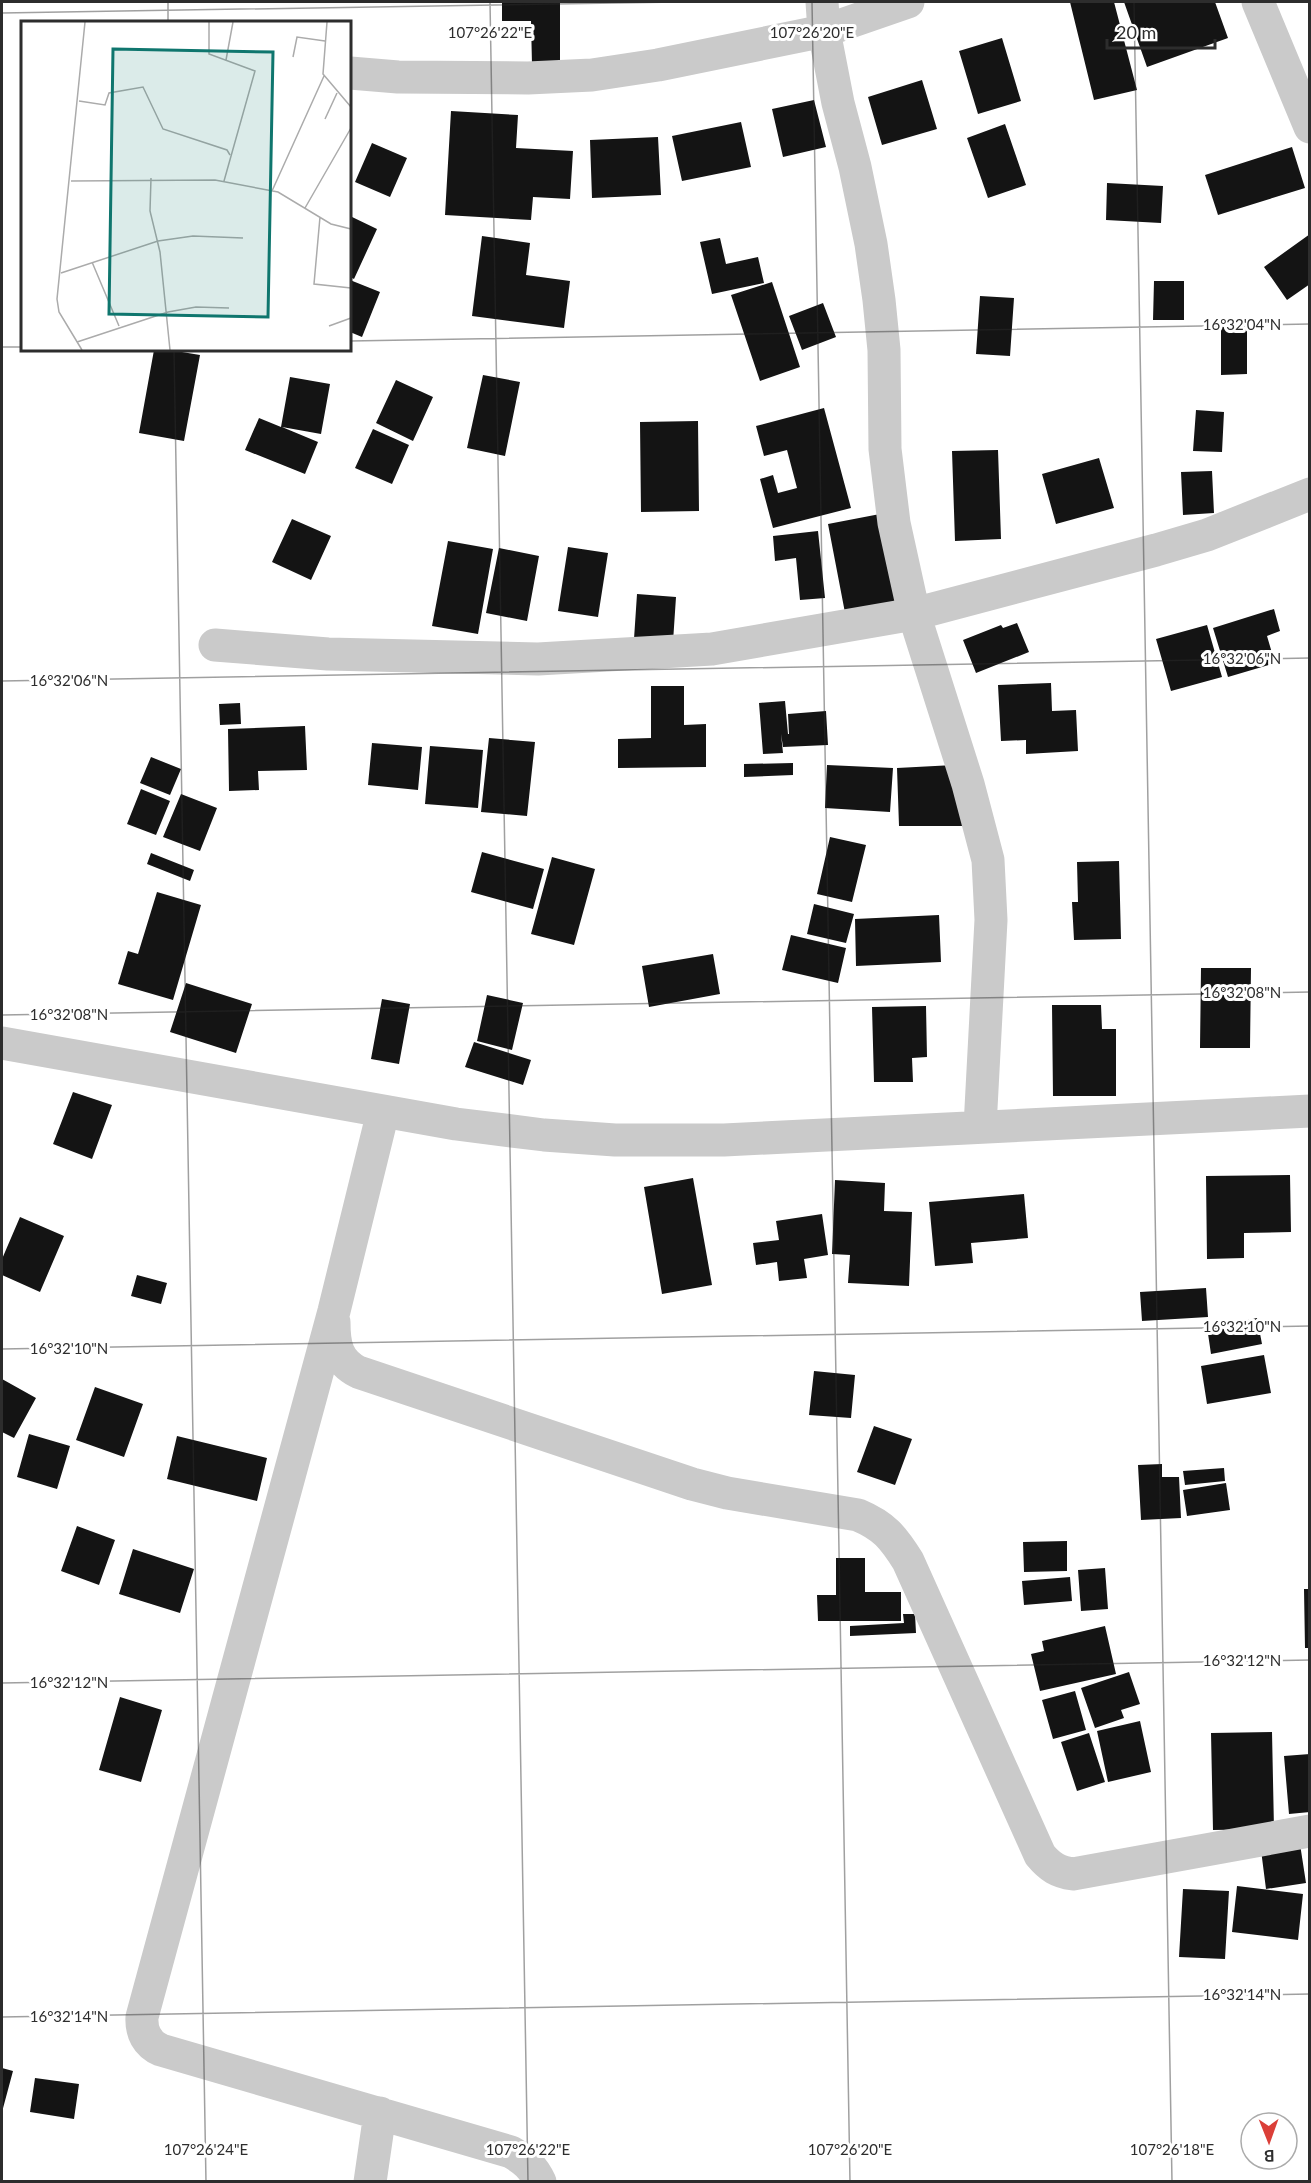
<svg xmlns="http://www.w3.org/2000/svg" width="1311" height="2183" font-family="Lato,sans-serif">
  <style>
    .building { fill: #141414 }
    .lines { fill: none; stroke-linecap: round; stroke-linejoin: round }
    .street { stroke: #cacaca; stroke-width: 33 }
    .ticks { fill: none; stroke: #2d2d2d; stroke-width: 1.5; stroke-opacity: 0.45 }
    .inset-road { fill: none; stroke: #ababab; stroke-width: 1.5 }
    .view { fill: #0f766e; fill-opacity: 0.15; stroke: #0f766e; stroke-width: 3 }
    .inset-edge { fill: none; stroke: #2d2d2d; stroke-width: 3 }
    .ticks-label { font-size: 15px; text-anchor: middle; fill: #2d2d2d; stroke: #fff; stroke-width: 6; stroke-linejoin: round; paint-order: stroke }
  </style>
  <rect width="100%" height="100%" fill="#fff"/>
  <path class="building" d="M502,2H560V64L532,65L531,21H502Z
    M1070,2H1114L1137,90L1094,100Z
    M1124,2H1215L1228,38L1147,67Z
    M1002,38L1021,101L978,114L959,51Z
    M922,80L937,129L882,145L868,97Z
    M814,100L826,147L783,157L772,109Z
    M451,111L518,115L516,148L573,151L570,199L533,197L531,220L445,215Z
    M741,122L751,167L682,181L672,136Z
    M1005,124L1026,185L988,198L967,138Z
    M658,137L661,195L592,198L590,140Z
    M372,143L407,158L390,197L355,182Z
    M1292,147L1305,188L1218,215L1205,175Z
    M1107,183L1163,186L1161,223L1106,220Z
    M350,216L377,229L354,279L350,277Z
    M1310,234V284L1287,300L1264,267Z
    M482,236L530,243L526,275L570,281L564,328L472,316Z
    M720,238L726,264L758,257L764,283L712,294L700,242Z
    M350,280L380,292L362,337L350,332Z
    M1154,281H1184V320H1153Z
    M772,282L800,367L760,381L731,295Z
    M980,296L1014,298L1010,356L976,354Z
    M823,303L836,337L802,350L789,316Z
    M1221,323H1247V374L1221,375Z
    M154,350H170L200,355L184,441L139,433Z
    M483,375L520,382L505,456L467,448Z
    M290,377L330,384L321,434L282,427L318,442L305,474L245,450L259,418L281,427Z
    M396,380L433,397L413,441L376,423Z
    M824,408L851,508L773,528L760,479L773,475L778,493L797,488L787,450L764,456L756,426Z
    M1196,410L1224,412L1222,452L1193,451Z
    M698,421L699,511L641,512L640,422Z
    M373,429L409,445L392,484L355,468Z
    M998,450L1001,539L955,541L952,451Z
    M1099,458L1114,508L1056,524L1042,474Z
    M1212,471L1214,513L1183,515L1181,472Z
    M880,514L898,607L846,618L828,524Z
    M292,519L331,536L311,580L272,562Z
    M818,531L825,598L800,600L796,558L775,561L773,536Z
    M448,541L493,549L478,634L432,626Z
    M568,547L608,553L598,617L558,611Z
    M499,548L539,556L527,621L486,613Z
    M637,594L676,597L673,642L634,639Z
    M1274,609L1280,631L1267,636L1275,663L1228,677L1213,628Z
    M1017,623L1029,652L976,673L963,640L1001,625L1003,628Z
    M1207,625L1222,677L1171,691L1156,639Z
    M1051,683L1052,711L1076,710L1078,751L1026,754V740L1001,741L998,685Z
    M651,686H684V725L706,724V767L618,768V739L651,738Z
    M785,701L788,734H789L788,714L826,711L828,745L783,747L781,734L783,753L763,754L759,703Z
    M240,703L241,724L220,725L219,704Z
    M305,726L307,770L258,771L259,790L229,791L228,729Z
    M489,738L535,742L527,816L481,812Z
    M372,743L422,747L418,790L368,785Z
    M430,746L483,750L478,808L425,804Z
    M151,757L181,769L170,795L140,783Z
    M793,763V775L744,777V764Z
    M827,765L893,768L890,812L825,808Z
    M954,765L963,826H899L897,768Z
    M141,789L170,801L156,835L127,824Z
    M181,794L217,808L200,851L163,837Z
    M830,837L866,845L852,902L817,894Z
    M482,852L544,869L533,909L471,892Z
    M151,853L194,870L190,881L147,864Z
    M552,857L595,869L574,945L531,934Z
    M1119,861L1121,939L1074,940L1072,902H1078L1077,862Z
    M157,892L201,905L173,1000L118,984L128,951L138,954Z
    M814,904L854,914L846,943L807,934Z
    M939,915L941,962L856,966L855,919Z
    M791,935L846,948L838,983L782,970Z
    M713,954L720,994L649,1007L642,966Z
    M1201,968H1251L1250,1048H1200Z
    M186,983L252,1004L236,1053L170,1032Z
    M487,995L523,1003L512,1050L477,1041Z
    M382,999L410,1004L399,1064L371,1059Z
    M1052,1005H1101L1102,1029H1116V1096H1053Z
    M926,1006L927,1057L912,1058L913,1082H874L872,1007Z
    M474,1042L531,1060L523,1085L465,1067Z
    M73,1092L112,1105L92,1159L53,1144Z
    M1290,1175L1291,1232L1244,1233V1258L1207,1259L1206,1176Z
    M693,1178L712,1285L662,1294L644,1187Z
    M835,1180L885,1183L884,1211L912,1212L909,1286L848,1283L850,1255L832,1254Z
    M1024,1194L1028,1238L971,1243L973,1263L935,1266L929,1202Z
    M822,1214L828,1255L804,1259L807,1278L779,1281L777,1262L756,1265L753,1243L779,1240L776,1221Z
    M20,1217L64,1236L40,1292L2,1275V1259Z
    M137,1275L167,1283L161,1304L131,1296Z
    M1206,1288L1208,1317L1142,1321L1140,1292Z
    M1257,1318L1262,1344L1211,1354L1207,1327Z
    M1264,1355L1271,1393L1207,1404L1201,1366Z
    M814,1371L855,1375L851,1418L809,1415Z
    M2,1379L36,1398L14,1438L2,1432Z
    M95,1387L143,1404L124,1457L76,1440Z
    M874,1426L912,1439L895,1485L857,1472Z
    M29,1434L70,1446L57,1489L17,1477Z
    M177,1436L267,1458L257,1501L167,1479Z
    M1162,1464V1477H1179L1181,1518L1141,1520L1138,1465Z
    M1224,1468L1225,1481L1185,1485L1183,1471Z
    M1226,1483L1230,1510L1187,1516L1183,1490Z
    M77,1526L115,1540L99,1585L61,1571Z
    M1067,1541V1571L1024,1572L1023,1542Z
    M133,1549L194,1569L180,1613L119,1594Z
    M836,1558H865V1592H901V1621H818L817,1595H836Z
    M1105,1568L1108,1609L1081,1611L1078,1570Z
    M1070,1577L1072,1601L1024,1605L1022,1581Z
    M1304,1589H1310V1648H1305Z
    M903,1614H915L916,1633L850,1636V1626L904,1623Z
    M1105,1626L1116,1674L1040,1691L1031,1654L1044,1651L1042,1641Z
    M1129,1672L1140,1704L1121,1710L1124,1718L1095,1728L1081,1688Z
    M1075,1691L1086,1730L1053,1739L1042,1700Z
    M120,1697L162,1710L141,1782L99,1770Z
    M1140,1721L1151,1772L1108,1782L1097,1731Z
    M1272,1732L1274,1829L1213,1830L1211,1733Z
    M1089,1733L1105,1782L1077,1791L1061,1742Z
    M1310,1754V1812L1289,1814L1284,1756Z
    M1300,1844L1306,1883L1266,1889L1261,1850Z
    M1237,1886L1303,1894L1298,1940L1232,1932Z
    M1183,1889L1229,1891L1225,1959L1179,1957Z
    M2,2068L13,2071L2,2112Z
    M35,2078L79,2084L74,2119L30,2112Z"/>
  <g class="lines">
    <path class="street" d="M822,2L824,31L838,103L855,167L871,244L879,300L884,350L885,449L894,523L914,614L968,784L988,860L991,920L980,1127
      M1258,2L1310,127
      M350,73L398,77L528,78L592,75L658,65L824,31L908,2
      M215,645L328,654L538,659L712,649L914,614L1156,550L1207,535L1310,494
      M2,1043L456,1124L544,1135L615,1140H724L1310,1111
      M383,1112L334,1311L142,2017C141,2032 147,2044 161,2050L511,2152C525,2160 533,2167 540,2182
      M334,1322C334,1345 337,1361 358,1372L692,1484L727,1493L858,1515C884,1526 893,1537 908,1561L1040,1855C1050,1867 1058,1872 1073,1874L1310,1831
      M370,2182L380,2113"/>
  </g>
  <path class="ticks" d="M168,2V22M490,2L528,2182M812,2L850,2182M1134,2L1172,2182M2,13L677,2M350,341L1310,324M2,347H22M174,350L206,2182M2,681L1310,658M2,1015L1310,992M2,1349L1310,1326M2,1683L1310,1660M2,2017L1310,1994"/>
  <g transform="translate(21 21)">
    <rect width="330" height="330" fill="#fff"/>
    <path class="inset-road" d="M188,1V33L234,50L203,160M306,1L302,53L330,86M272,36L276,16L304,20M205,39L212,1M58,80L84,84L88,72L122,66L142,108L206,129L209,134M304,98L316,72M130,157L129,190L139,231L149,329M50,160L194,159L257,171L310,203L330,208M251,170L303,55M284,187L330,107M299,196L293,263L330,267M71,241L98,305M40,252L137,220L172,215L222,217M308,305L330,297M56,321L147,291L175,286L208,287M61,329L38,291L36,278L64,1"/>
    <path class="view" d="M92,28L252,31L247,296L88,293Z"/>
    <rect width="330" height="330" class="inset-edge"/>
  </g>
  <g class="ticks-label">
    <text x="490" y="38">107°26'22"E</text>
    <text x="812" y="38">107°26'20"E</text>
    <text x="1242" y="330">16°32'04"N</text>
    <text x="1242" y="664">16°32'06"N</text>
    <text x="69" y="686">16°32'06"N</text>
    <text x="1242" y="998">16°32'08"N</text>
    <text x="69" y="1020">16°32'08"N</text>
    <text x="1242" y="1332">16°32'10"N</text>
    <text x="69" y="1354">16°32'10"N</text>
    <text x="1242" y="1666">16°32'12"N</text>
    <text x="69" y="1688">16°32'12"N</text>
    <text x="1242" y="2000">16°32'14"N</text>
    <text x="69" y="2022">16°32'14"N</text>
    <text x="206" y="2155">107°26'24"E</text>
    <text x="528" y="2155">107°26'22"E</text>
    <text x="850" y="2155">107°26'20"E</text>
    <text x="1172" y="2155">107°26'18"E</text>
  </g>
  <rect width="1311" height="2183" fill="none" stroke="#2d2d2d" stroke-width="6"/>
  <g transform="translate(1269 2141) rotate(179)"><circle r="28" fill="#ffffff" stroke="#ababab" stroke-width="1.5"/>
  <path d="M0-4.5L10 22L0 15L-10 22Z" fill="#db3f38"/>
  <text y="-9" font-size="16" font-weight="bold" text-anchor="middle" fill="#2d2d2d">B</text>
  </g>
  <path d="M1107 39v9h108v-9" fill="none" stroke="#2d2d2d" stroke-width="3"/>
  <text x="1116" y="39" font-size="18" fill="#2d2d2d" stroke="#ffffff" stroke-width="4.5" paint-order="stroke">20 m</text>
</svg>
